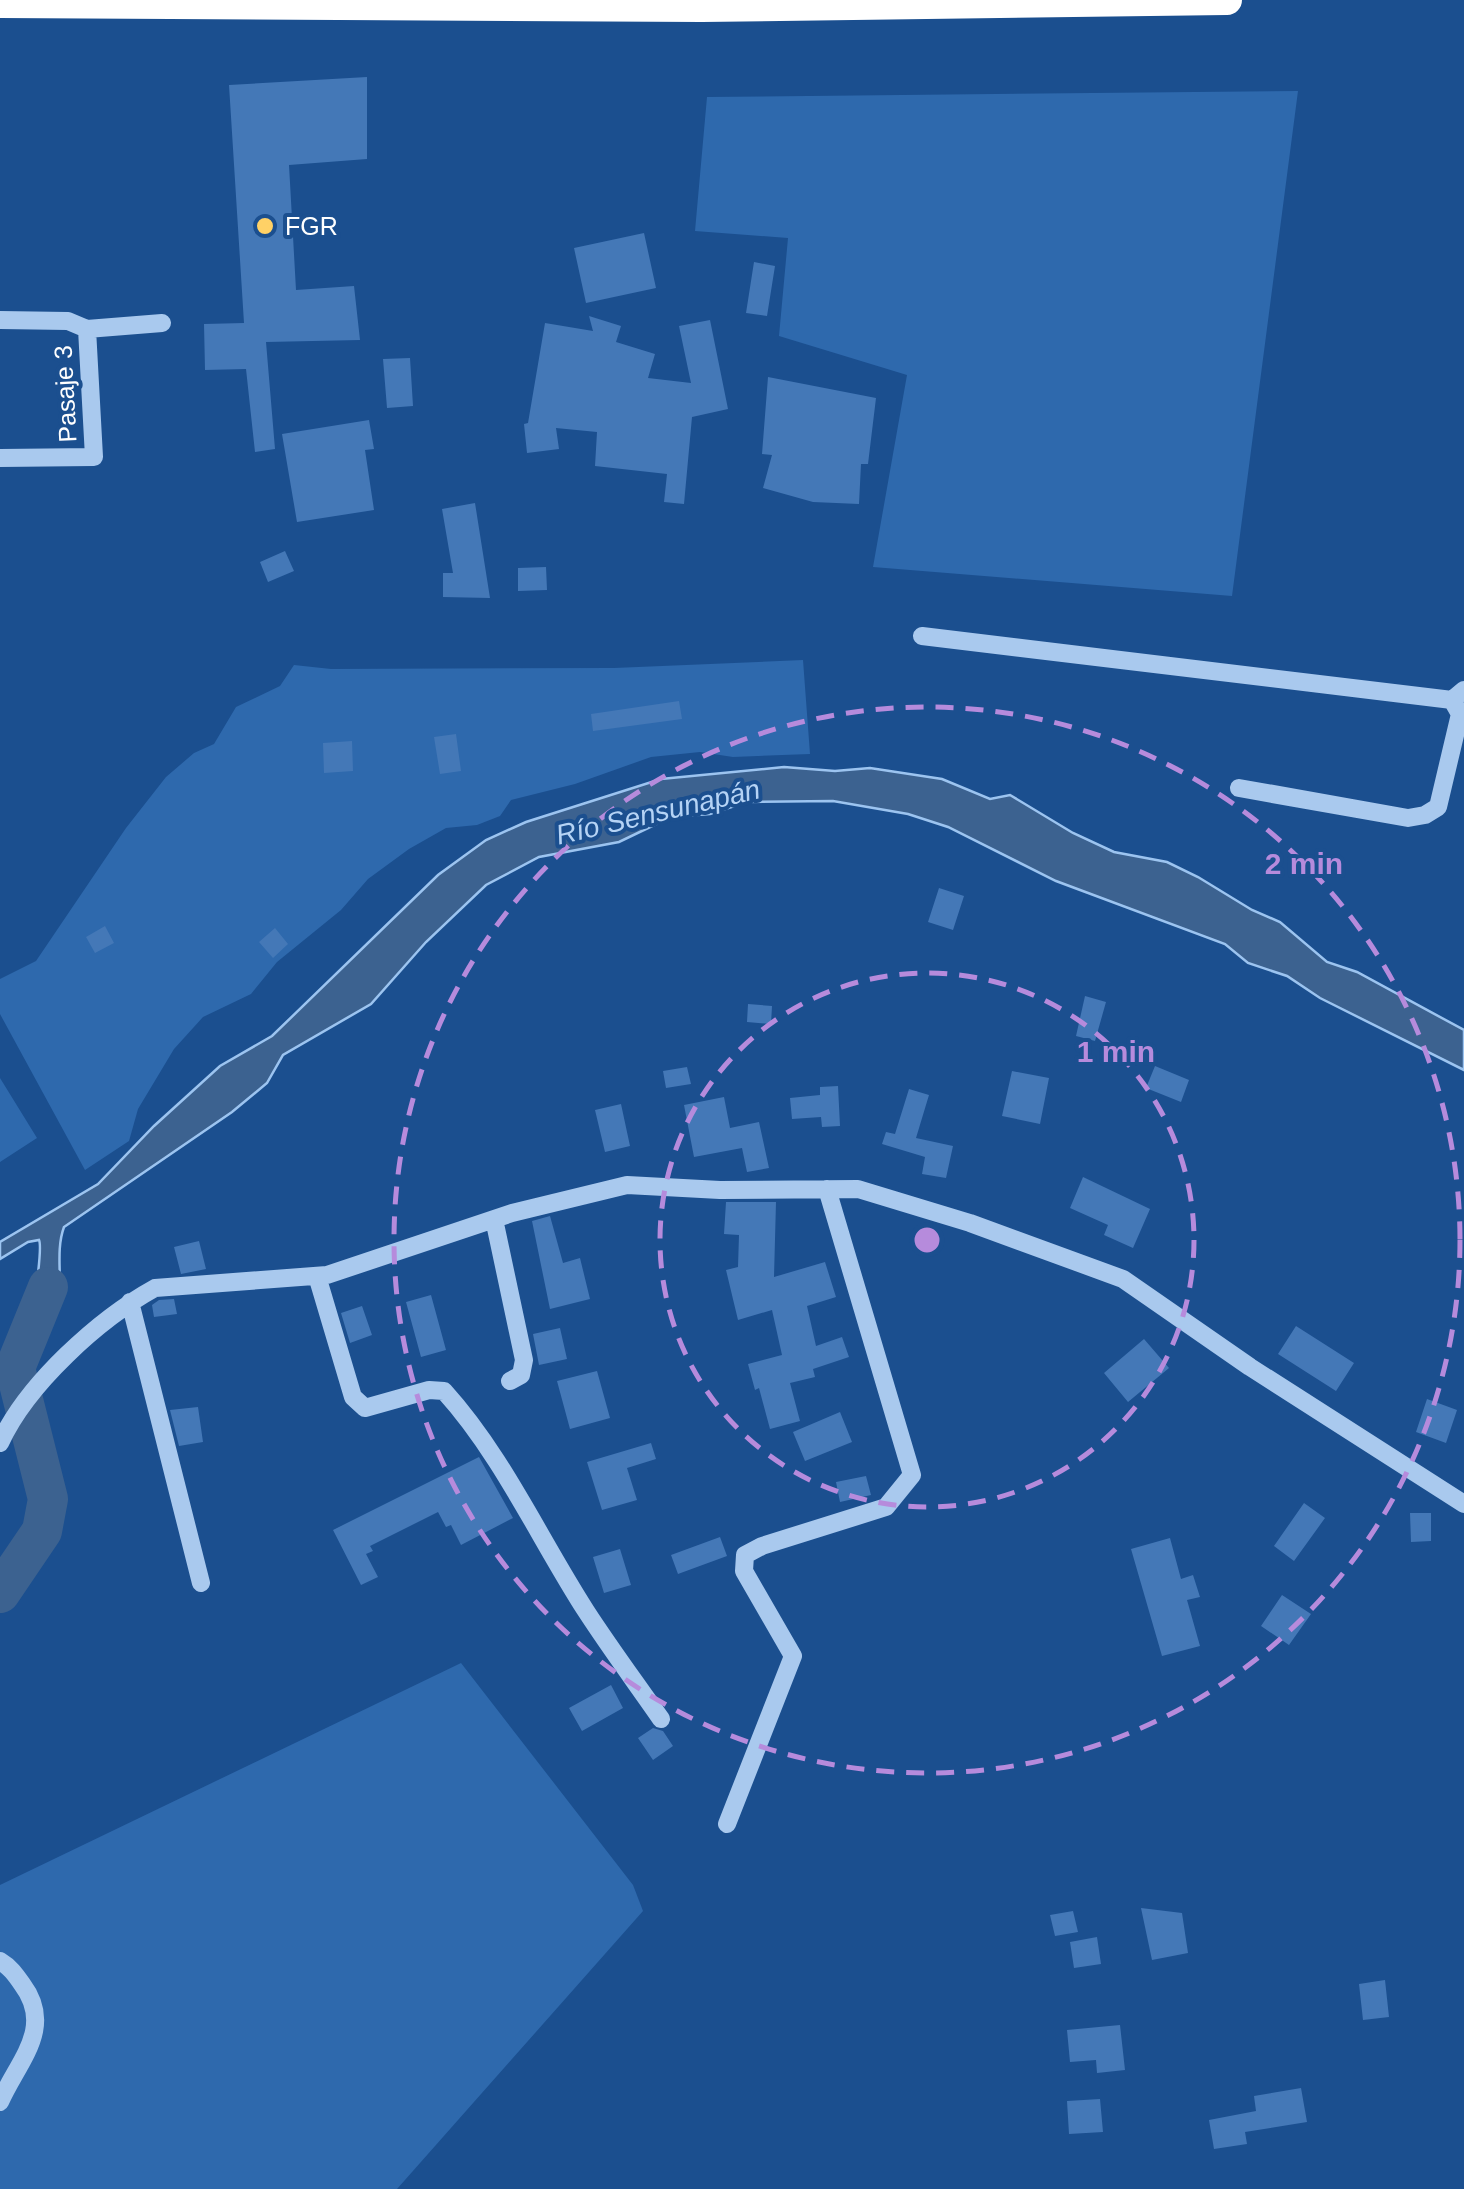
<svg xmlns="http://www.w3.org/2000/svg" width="1464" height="2189" font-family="Helvetica,sans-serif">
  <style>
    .green { fill: #2e69ad }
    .water { fill: #3c6290; stroke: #9cc4f0; stroke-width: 2.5 }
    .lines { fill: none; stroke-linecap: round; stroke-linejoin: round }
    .river { stroke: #3c6290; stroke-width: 40 }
    .building { fill: #4478b7 }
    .minor { stroke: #a9c9ee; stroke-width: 18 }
    .highway { stroke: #fff; stroke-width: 30 }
    .ring { fill: none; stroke: #b68bdc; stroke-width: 5; stroke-dasharray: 18 12 }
    .poi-dot { fill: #ffd166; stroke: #1b4f8f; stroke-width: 4 }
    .labels { text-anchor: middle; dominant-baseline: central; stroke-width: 8; stroke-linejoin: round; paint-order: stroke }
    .poi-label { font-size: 25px; fill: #fff; stroke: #1b4f8f; text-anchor: start }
    .street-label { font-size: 25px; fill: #fff; stroke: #1b4f8f }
    .water-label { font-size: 28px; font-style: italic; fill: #b5d3f5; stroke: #1b4f8f }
    .centre { fill: #b68bdc; stroke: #1b4f8f; stroke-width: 5 }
    .ring-label { font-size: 30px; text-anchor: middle; font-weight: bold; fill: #b68bdc; stroke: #1b4f8f; stroke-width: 8; stroke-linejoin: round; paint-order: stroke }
  </style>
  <rect width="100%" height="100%" fill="#1b4f8f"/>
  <path class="green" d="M1298,91L1232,596L873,567L907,375L779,336L788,238L695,231L707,97Z
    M803,660L810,754L733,757L700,752L651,757L575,784L511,800L500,816L477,825L446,828L409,849L368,879L341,910L277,962L251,994L203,1017L174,1049L138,1109L129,1141L85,1170L0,1014V979L36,961L126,828L166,777L194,753L214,744L236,707L280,686L294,665L331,669L614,668Z
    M0,1078L37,1138L0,1162Z
    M461,1663L633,1885L643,1911L397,2189H0V1885Z"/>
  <path class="water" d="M784,767L835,771L870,768L942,779L990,799L1010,795L1073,833L1114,852L1167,862L1198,877L1252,910L1280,922L1327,962L1357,972L1464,1030V1070L1320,998L1287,976L1248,963L1225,944L1056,881L948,827L908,814L833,801L747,802L710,814L671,817L619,842L539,857L486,885L426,942L371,1004L283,1055L267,1083L232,1112L64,1227C54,1254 65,1287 56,1306C50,1316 36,1327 28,1335C32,1322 43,1248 39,1240L28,1242L0,1259V1242L98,1184L154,1126L220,1066L272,1036L438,875L486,840L526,822L661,779Z"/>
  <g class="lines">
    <path class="river" d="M0,1593L42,1531L48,1499L15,1368L48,1287"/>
  </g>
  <path class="building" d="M367,77V159L289,165L296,290L354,286L360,340L266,342L275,449L255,452L246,369L205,370L204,324L244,323L229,85Z
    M644,233L656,288L586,303L574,248Z
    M754,262L775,266L767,316L746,313Z
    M589,316L621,326L616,342L655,354L648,378L691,383L679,326L710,320L728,409L692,417L684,504L664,502L667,474L595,466L597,432L556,428L559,449L527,453L524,424L528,423L545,323L593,331Z
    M410,358L413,406L387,408L383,359Z
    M768,377L876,398L868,464H861L859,504L813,502L763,488L772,455L762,454Z
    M369,420L374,449L365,450L374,510L297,522L282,434Z
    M475,503L490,598L443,597V573H453L442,509Z
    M285,551L294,571L268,582L260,562Z
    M546,567L547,590L518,591V568Z
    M679,701L682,719L593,731L591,714Z
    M456,734L461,771L440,774L434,737Z
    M352,741L353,771L324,773L323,743Z
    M939,888L964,896L953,930L928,922Z
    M105,926L114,943L95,953L86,937Z
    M275,928L288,944L273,958L259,942Z
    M1085,996L1106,1002L1095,1041L1076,1036Z
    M748,1004L772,1006L771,1024L747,1022Z
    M1155,1066L1189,1080L1181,1102L1146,1088Z
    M687,1067L691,1084L666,1088L663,1071Z
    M1012,1071L1049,1078L1040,1124L1002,1116Z
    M838,1086L840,1126L822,1127L821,1117L792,1119L790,1098L820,1095V1087Z
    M909,1089L929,1095L916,1138L953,1146L946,1178L922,1174L925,1157L882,1144L886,1132L895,1134Z
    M724,1097L730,1128L759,1122L769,1168L747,1172L742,1148L694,1157L684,1105Z
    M621,1104L630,1146L605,1152L595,1110Z
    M1083,1177L1150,1209L1133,1248L1104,1235L1108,1225L1070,1208Z
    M726,1202H776L774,1277L825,1262L836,1297L807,1306L816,1346L842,1337L849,1357L813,1369L815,1377L790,1383L800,1421L770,1429L759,1388L755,1390L748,1364L782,1355L772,1310L738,1320L726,1270L738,1267L739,1235L724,1234Z
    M550,1216L563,1263L580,1258L590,1299L550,1309L532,1221Z
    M199,1241L206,1269L181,1274L174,1247Z
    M431,1295L446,1350L421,1357L406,1302Z
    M174,1299L177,1314L154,1317L152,1305L159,1300Z
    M362,1306L372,1335L350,1343L341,1313Z
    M1296,1326L1354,1363L1336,1391L1278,1354Z
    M560,1328L567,1359L539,1365L533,1334Z
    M1144,1339L1169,1368L1128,1402L1104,1373Z
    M597,1371L610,1418L570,1429L557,1381Z
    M1427,1399L1457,1410L1446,1443L1416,1432Z
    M198,1407L203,1442L179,1446L170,1410Z
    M840,1412L852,1442L805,1461L793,1432Z
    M651,1443L656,1459L627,1468L637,1500L602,1510L587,1462Z
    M479,1457L513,1518L461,1545L451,1525L446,1527L438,1512L370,1546L373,1551L366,1554L378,1577L361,1585L333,1530Z
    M866,1476L871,1495L840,1502L836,1482Z
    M1304,1503L1325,1518L1294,1561L1274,1546Z
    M1410,1513H1431V1541L1411,1542Z
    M720,1537L727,1556L678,1574L671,1555Z
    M1170,1538L1181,1579L1193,1575L1200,1597L1187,1600L1200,1646L1162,1656L1131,1549Z
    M620,1549L631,1585L604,1593L593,1557Z
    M1282,1595L1311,1614L1289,1645L1261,1626Z
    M611,1685L623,1708L582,1731L569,1708Z
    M653,1728L663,1731L673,1746L653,1760L638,1738Z
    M1141,1908L1182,1913L1188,1953L1152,1960Z
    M1073,1911L1078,1932L1055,1936L1050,1915Z
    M1097,1937L1101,1964L1074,1968L1070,1942Z
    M1385,1980L1389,2017L1363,2020L1359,1984Z
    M1120,2025L1125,2070L1097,2073L1096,2060L1070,2062L1067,2030Z
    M1301,2088L1307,2122L1245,2132L1247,2144L1214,2149L1209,2120L1256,2111L1254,2096Z
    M1100,2099L1103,2132L1069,2134L1067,2101Z"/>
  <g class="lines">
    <path class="minor" d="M0,320L68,321L87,329L162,323
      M0,458L94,457L87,329
      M922,636L1452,700L1464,690
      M1239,788L1408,818L1425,815L1438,807L1460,714L1452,700
      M494,1219L524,1360L521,1375L510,1381
      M317,1276L353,1397L365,1408L429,1390L444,1391C502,1455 539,1538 586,1611C610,1648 636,1683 661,1719
      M130,1302L201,1583
      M0,1443C27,1384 99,1319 155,1288L327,1275L512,1213L627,1185L720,1190L858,1189L970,1223L1123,1279L1250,1367L1464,1504
      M727,1824L793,1656L744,1571L745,1555L762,1546L886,1507L912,1475L827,1189
      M0,1961C10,1967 15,1974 22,1984C55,2028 18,2061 0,2102"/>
    <path class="highway" d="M0,3L702,7L1227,0"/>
  </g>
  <g class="ring">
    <circle cx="927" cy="1240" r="267"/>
    <circle cx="927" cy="1240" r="533"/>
  </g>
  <circle class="poi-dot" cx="265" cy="226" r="10"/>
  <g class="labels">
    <g class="poi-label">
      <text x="285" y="226">FGR</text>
    </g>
    <g class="street-label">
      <text transform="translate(65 394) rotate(-93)">Pasaje 3</text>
    </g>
    <g class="water-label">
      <text transform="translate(658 812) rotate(-13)">Río Sensunapán</text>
    </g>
  </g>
  <circle cx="927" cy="1240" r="15" class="centre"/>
  <g class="ring-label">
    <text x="1304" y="874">2 min</text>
    <text x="1116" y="1062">1 min</text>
  </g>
</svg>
